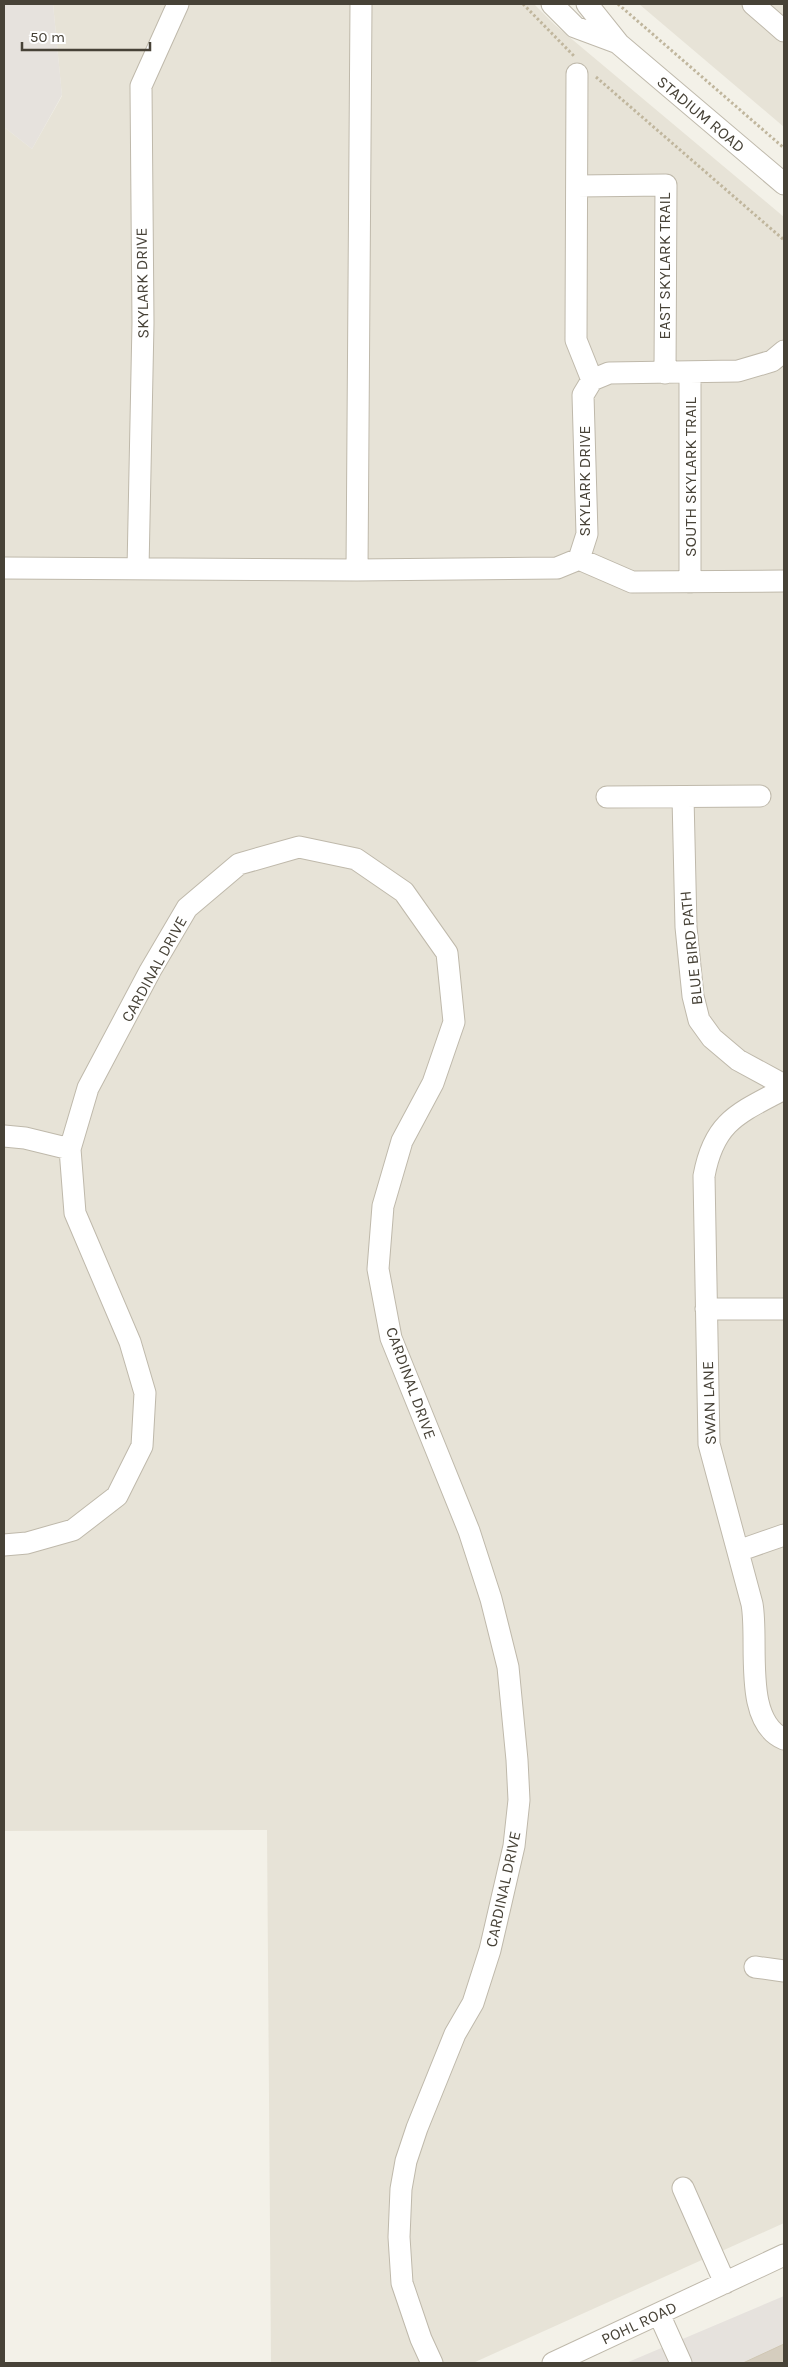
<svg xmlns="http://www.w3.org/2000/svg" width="788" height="2367" font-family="Karla,sans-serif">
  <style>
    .residential { fill: #e7e3d7 }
    .industrial { fill: #e6e2dd }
    .building { fill: #d5cdbe; stroke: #cfc6b2 }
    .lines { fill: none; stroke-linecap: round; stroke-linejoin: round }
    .minor-casing { stroke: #bfb9ab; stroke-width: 23 }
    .path { stroke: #c0b69d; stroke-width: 3; stroke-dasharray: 2.5 2.5; stroke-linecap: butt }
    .minor { stroke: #fff; stroke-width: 21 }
    .labels { text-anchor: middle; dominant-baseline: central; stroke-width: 4.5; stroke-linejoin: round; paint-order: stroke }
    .street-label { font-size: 16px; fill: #474237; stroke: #fff }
  </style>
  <rect width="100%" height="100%" fill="#f3f1e8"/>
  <path class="residential" d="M53,4H534L555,25L784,217V2223L473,2363H271L267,1830L4,1831V127L32,149L62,96Z
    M639,4H784V127Z"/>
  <path class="industrial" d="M4,4H53L62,95L32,149L4,127Z
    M784,2296V2363H626Z"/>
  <path class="building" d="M784,2344V2363H743Z"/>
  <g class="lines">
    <defs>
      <path id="minor" d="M552,4L575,27L618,43
        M587,4L619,44L784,184
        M753,4L784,31
        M577,74L576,340L592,380
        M577,186L666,185L665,373
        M690,373V582
        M579,559L632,582L784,581
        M4,568L357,570L557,568L579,559L587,534L583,395L592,380L609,373L738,371L772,361L784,351
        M138,569L143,323L141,86L178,4
        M357,570L361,4
        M607,797L760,796
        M683,797L686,927L693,996L699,1020L712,1038L738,1060L784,1085
        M784,1089C739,1113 714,1121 704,1176L709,1444L752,1604C759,1642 742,1721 784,1739
        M4,1136L25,1138L70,1149
        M706,1309H784
        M4,1545L27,1543L73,1530L117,1496L142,1446L145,1393L130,1342L75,1213L70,1149L88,1088L150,971L187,908L239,864L299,847L356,859L404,892L447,953L454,1022L433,1083L402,1141L383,1206L378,1269L391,1338L469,1531L491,1599L508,1667L517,1760L519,1800L514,1846L490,1950L473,2003L455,2034L417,2128L406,2161L401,2189L399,2237L402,2283L421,2339L432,2363
        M738,1551L784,1535
        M755,1967L784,1971
        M683,2188L725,2283
        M659,2314L681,2363
        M553,2363L784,2255"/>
    </defs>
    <use href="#minor" class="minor-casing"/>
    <path class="path" d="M523,4L575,57
      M618,4L784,148
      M596,77L784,240"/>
    <use href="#minor" class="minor"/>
  </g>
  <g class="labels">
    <g class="street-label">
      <text transform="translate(701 114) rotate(40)">STADIUM ROAD</text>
      <text transform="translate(664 266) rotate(-90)">EAST SKYLARK TRAIL</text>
      <text transform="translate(142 283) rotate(-91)">SKYLARK DRIVE</text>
      <text transform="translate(690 477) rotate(-90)">SOUTH SKYLARK TRAIL</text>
      <text transform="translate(584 481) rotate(-90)">SKYLARK DRIVE</text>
      <text transform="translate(691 948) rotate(-96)">BLUE BIRD PATH</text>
      <text transform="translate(154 969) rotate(-61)">CARDINAL DRIVE</text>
      <text transform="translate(411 1383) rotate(70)">CARDINAL DRIVE</text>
      <text transform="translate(709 1403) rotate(-92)">SWAN LANE</text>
      <text transform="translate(503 1889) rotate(-78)">CARDINAL DRIVE</text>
      <text transform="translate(639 2323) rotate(-25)">POHL ROAD</text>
    </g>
  </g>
  <rect width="788" height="2367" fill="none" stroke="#474237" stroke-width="10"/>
  <path d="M22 42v8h128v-8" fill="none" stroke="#474237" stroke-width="2.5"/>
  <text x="30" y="42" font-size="15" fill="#474237" stroke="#ffffff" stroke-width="4" paint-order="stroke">50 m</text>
</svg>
